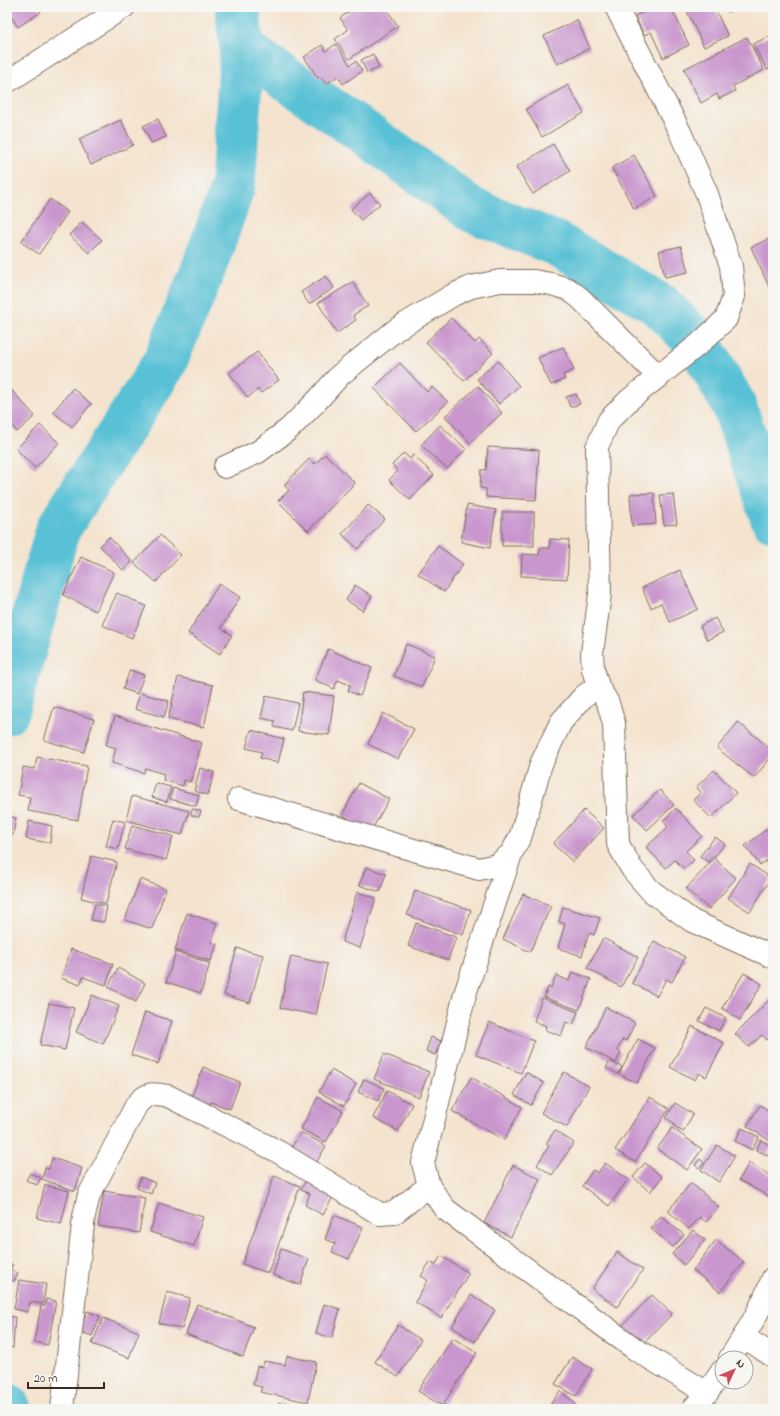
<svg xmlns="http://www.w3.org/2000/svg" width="780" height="1416" font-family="'Indie Flower',sans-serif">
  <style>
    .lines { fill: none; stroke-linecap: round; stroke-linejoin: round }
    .river { stroke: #59c1d6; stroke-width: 45 }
    .building { fill: #c997ce }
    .street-casing { stroke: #7c6b5c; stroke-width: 24 }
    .street { stroke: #fff; stroke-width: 22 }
  </style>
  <rect width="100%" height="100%" fill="#f6f6f2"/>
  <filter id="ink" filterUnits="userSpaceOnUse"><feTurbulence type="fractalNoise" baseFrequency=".025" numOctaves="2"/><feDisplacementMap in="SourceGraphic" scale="8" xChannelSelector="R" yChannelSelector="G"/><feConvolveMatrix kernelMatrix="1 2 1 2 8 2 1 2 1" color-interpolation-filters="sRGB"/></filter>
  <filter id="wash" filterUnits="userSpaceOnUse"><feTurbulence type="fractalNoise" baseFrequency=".012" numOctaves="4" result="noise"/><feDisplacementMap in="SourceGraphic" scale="16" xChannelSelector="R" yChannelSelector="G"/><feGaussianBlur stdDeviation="0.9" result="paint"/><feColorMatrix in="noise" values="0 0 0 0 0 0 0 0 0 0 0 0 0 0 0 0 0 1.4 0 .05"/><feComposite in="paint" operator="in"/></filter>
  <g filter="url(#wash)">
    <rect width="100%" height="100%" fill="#f4e3ce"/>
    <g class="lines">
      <path class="river" d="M242,49L365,133L472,210L557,244L660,305L699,344L733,403L773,519
        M7,712L58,529L164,364L203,270L233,186L242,49L237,7
        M7,1405L9,1409"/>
    </g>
    <g id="blocks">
      <path class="building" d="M7,7H38L41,12L18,27L7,11Z
        M356,7H385L398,26L349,59L335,39L348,30L340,18Z
        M655,7H671L689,45L663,58L651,32L644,35L635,16Z
        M685,7H714L728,36L704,47Z
        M726,7H738L728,12Z
        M577,20L590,48L557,64L544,36Z
        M770,36L773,42V67L767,70L753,44Z
        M747,37L764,70L733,86L735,91L719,99L717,94L701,103L684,69Z
        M336,44L350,65L356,61L362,71L343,84L338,76L326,84L320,76L318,78L304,57L322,45L326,51Z
        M373,54L379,68L367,73L361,60Z
        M568,85L584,113L542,137L526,109Z
        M158,119L166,137L151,143L143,126Z
        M121,120L133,145L91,165L79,139Z
        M553,144L570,171L533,194L516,167Z
        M634,155L657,196L634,209L612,168Z
        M370,193L380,204L361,220L351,209Z
        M50,199L68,212L39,254L21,242Z
        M82,222L102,240L89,253L69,235Z
        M773,237V287L770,289L751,247Z
        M681,246L688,272L665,277L659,251Z
        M326,276L334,288L309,304L301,292Z
        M353,282L368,306L353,315L356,320L337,333L318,303Z
        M451,318L475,343L479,339L493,353L464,381L426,342Z
        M563,347L574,370L563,375L565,379L551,385L538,358Z
        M257,352L279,380L261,393L258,389L248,398L229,373Z
        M498,361L519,386L499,404L477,379Z
        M400,363L427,392L432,387L448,402L416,431L374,388Z
        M7,385L35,416L17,432L7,420Z
        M478,386L502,413L470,443L445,416Z
        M73,388L91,404L72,427L53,412Z
        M576,394L580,404L570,407L566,397Z
        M40,425L59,443L35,468L16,449Z
        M440,425L466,449L447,469L421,445Z
        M488,447L539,450L536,500L486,497V489L480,488L481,470H486Z
        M404,453L410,459L413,455L434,475L410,500L389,480L398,471L392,465Z
        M325,454L355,483L308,531L278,501L289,490L284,485L309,459L315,464Z
        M654,493L656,524L632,526L630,494Z
        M673,494L677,524L664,525L660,495Z
        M368,505L385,519L358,549L342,534Z
        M467,505L496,510L490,548L461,542Z
        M502,512H534V546H502Z
        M160,535L181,555L156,582L134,563Z
        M109,537L132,562L123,570L100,546Z
        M550,539L569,540L567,579L521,576L522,554L539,555L540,548H550Z
        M438,546L463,564L444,592L418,574Z
        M81,557L114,572L96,611L63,595Z
        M680,570L698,609L670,622L661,603L651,608L642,588Z
        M219,584L240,597L221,628L232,635L220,654L188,633Z
        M355,585L372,596L363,611L346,600Z
        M117,593L146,606L132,638L102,625Z
        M715,618L723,632L707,640L700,626Z
        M406,644L435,656L422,687L394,676Z
        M328,649L372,668L360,696L348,691L350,685L338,680L334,689L315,680Z
        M130,670L144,675L137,694L123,689Z
        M178,677L213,685L204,727L168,719Z
        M303,692L334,696L329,735L298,731Z
        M140,693L169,701L164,717L135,709Z
        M266,696L298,703L292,731L274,727L275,721L261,718Z
        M54,707L94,719L84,752L44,740Z
        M383,713L414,729L398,759L368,744Z
        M115,716L202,743L190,782L184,780L183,786L163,780L164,774L145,768L144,773L112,763L116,748L106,745Z
        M738,722L773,751V755L754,778L717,748Z
        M251,730L284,739L278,763L260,758L262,752L246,748Z
        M37,757L87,766L78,820L28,811L30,797L18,795L23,767L35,769Z
        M200,768L214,772L208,795L194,791Z
        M714,770L736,793L711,818L693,800L701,792L696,787Z
        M156,783L171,787L167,802L152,797Z
        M359,783L389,799L371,831L342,815Z
        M173,788L199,795L196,806L170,799Z
        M660,790L674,805L647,830L633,815Z
        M132,796L189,811L182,835L126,820Z
        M676,808L702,836L686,851L694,860L684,869L675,860L666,868L646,847L668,827L663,821Z
        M192,809L201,811L199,817L191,815Z
        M584,810L604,828L573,862L553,844Z
        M7,816L16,818L13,835L7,834Z
        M113,819L125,822L118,849L106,846Z
        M29,821L52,826L50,843L26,839Z
        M773,824V862L772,863L769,859L760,865L745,846Z
        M132,825L173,836L166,860L125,849Z
        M715,837L725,844L715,856H713L708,862L700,856Z
        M91,856L117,862L106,904L81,898Z
        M714,858L736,878L709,909L686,889Z
        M750,864L771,878L750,912L728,898Z
        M366,867L386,874L380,892L359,885Z
        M140,879L166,889L152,929L125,920Z
        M415,891L471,910L463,935L407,915Z
        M357,892L376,898L360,948L342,942Z
        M523,894L551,906L530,952L503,939Z
        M95,904L107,906L104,922L91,920Z
        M563,907L600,918L594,935L589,933L582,956L558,948L565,924L559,922Z
        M187,913L217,923L211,942L217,944L211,961L175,950Z
        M416,923L456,937L448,960L408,946Z
        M603,938L638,957L621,987L587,968Z
        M654,941L685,957L672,982L666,979L657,996L632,983Z
        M237,948L263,955L250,1003L224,995Z
        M71,949L113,964L106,985L83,977L80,985L61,978Z
        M176,952L210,963L201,993L166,982Z
        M291,956L327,964L316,1015L280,1008Z
        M118,968L145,983L136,1002L108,987Z
        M572,972L591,979L579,1010L544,997L548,987L551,988L556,975L569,981Z
        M744,973L762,984L740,1020L722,1008Z
        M92,995L119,1006L103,1044L76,1032Z
        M773,996V1035L767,1040L762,1035L749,1047L735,1034Z
        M542,998L578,1012L573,1025L566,1022L561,1036L545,1030L546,1026L534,1021Z
        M49,1003L74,1008L65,1050L40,1045Z
        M606,1007L635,1023L626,1041L623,1039L617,1050L621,1052L616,1063L586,1047Z
        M706,1008L726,1018L719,1031L699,1021Z
        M145,1012L172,1021L158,1064L131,1055Z
        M489,1022L534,1041L521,1073L476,1055Z
        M692,1026L724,1043L706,1077L699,1073L695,1080L670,1067Z
        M431,1037L441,1041L435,1055L426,1051Z
        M638,1039L655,1048L637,1083L619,1074Z
        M384,1054L429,1072L419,1097L374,1079Z
        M610,1061L622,1067L618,1074L606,1068Z
        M203,1067L240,1082L230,1109L211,1102L209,1106L191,1098Z
        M331,1070L356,1084L344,1106L319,1092Z
        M526,1072L544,1083L531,1105L514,1095Z
        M564,1072L589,1086L567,1127L541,1113Z
        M471,1077L522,1107L504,1140L452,1111Z
        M364,1079L384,1088L378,1101L358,1092Z
        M387,1091L412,1104L398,1131L373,1118Z
        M318,1097L343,1111L326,1142L301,1129Z
        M650,1097L669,1109L635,1162L615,1150Z
        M675,1103L693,1114L683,1132L674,1126L675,1124L666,1118Z
        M760,1105L773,1114V1143L747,1126Z
        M672,1128L702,1149L687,1170L657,1149Z
        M742,1128L759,1137L752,1150L735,1141Z
        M555,1130L574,1143L552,1175L537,1165L549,1146L546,1144Z
        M301,1132L326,1146L315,1165L290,1150Z
        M761,1140L772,1146L767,1155L756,1150Z
        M717,1145L735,1156L719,1182L701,1170Z
        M52,1158L82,1168L75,1191L42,1179L45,1168L49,1169Z
        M700,1159L704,1163L699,1168L695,1165Z
        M605,1163L628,1179L609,1206L582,1186L593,1170L598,1173Z
        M645,1163L662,1177L650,1192L633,1177Z
        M749,1163L773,1177V1192L770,1197L739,1180Z
        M513,1165L540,1179L511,1237L484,1223Z
        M30,1173L41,1178L37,1185L26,1180Z
        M274,1176L300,1186L268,1273L242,1264Z
        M141,1177L155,1183L151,1194L137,1188Z
        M306,1180L334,1195L323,1215L305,1205L310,1194L301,1190Z
        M691,1183L719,1207L706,1222L700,1217L689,1229L668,1211Z
        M45,1185L69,1191L61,1224L37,1218Z
        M104,1191L145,1198L139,1233L98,1226Z
        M159,1203L203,1217L194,1246L150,1232Z
        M334,1215L363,1227L349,1259L332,1252L335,1243L325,1239Z
        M661,1216L684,1235L673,1247L650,1228Z
        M693,1230L705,1240L684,1265L672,1254Z
        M716,1240L744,1262L720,1292L693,1270Z
        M281,1249L309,1259L300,1285L273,1275Z
        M617,1252L643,1270L617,1307L592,1289Z
        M441,1256L469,1273L441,1318L415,1302L428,1280L421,1276L430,1262L435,1265Z
        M7,1262L13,1265L10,1269L18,1274L14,1281L7,1278Z
        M19,1280L46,1284L43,1304L30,1302L28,1312L14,1309Z
        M167,1292L190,1298L182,1329L159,1323Z
        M471,1295L495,1310L475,1342L452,1327Z
        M652,1295L672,1314L642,1345L622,1326Z
        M46,1299L56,1301L48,1345L34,1342L41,1306H45Z
        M197,1304L254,1327L243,1357L186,1334Z
        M324,1304L340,1309L332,1338L316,1333Z
        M87,1311L100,1316L92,1336L79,1331Z
        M7,1316L15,1317L13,1348L7,1347Z
        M103,1318L139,1332L129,1358L92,1344Z
        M398,1325L421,1340L398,1377L375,1362Z
        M453,1338L477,1353L442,1406L418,1391Z
        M287,1356L316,1362L308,1402L260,1392L262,1387L253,1385L257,1366L263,1367L264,1361L285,1365Z
        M572,1357L592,1369L576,1396L555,1384Z
        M560,1391L575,1403L570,1409H555L550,1405Z
        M279,1403L291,1407V1409H277Z"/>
    </g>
  </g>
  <g filter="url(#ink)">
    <use href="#blocks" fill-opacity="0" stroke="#7c6b5c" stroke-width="1"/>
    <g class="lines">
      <defs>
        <path id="street" d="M616,7L680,132L707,194L731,266L734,296L726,319L699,344L629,400L609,420L597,447L600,594L592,653L593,669L598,686L608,703L614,724L618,844L632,869L651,891L692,921L773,957
          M7,82L124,7
          M225,467L258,452L289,429L315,403L340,375L397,329L453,295L471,287L500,281H534L551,284L568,289L580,298L659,377
          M239,799L479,869L497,865L511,854L521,835L541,764L561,722L584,696L598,686
          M511,854L465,994L423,1163L429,1186L445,1209L635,1349L707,1393
          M744,1337L773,1356
          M730,1358C747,1333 762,1307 773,1278
          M62,1409L84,1216L89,1195L137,1104C148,1092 153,1093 168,1096L277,1151L380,1214L394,1213L429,1186
          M693,1409L707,1393L722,1371"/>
      </defs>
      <use href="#street" class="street-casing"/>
      <use href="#street" class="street"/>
    </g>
  </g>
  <rect width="780" height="1416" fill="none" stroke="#f6f6f2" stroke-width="24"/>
  <g transform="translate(734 1370) rotate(46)"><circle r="19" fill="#f6f6f2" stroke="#aba49d"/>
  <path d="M0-3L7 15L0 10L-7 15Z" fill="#d1495b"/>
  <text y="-6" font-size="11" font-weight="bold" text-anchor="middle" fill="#3b2a1e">N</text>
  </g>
  <path d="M28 1382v6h76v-6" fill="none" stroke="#3b2a1e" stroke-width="2"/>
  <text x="34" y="1382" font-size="12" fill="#3b2a1e" stroke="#f6f6f2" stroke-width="3" paint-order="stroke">20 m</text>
</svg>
